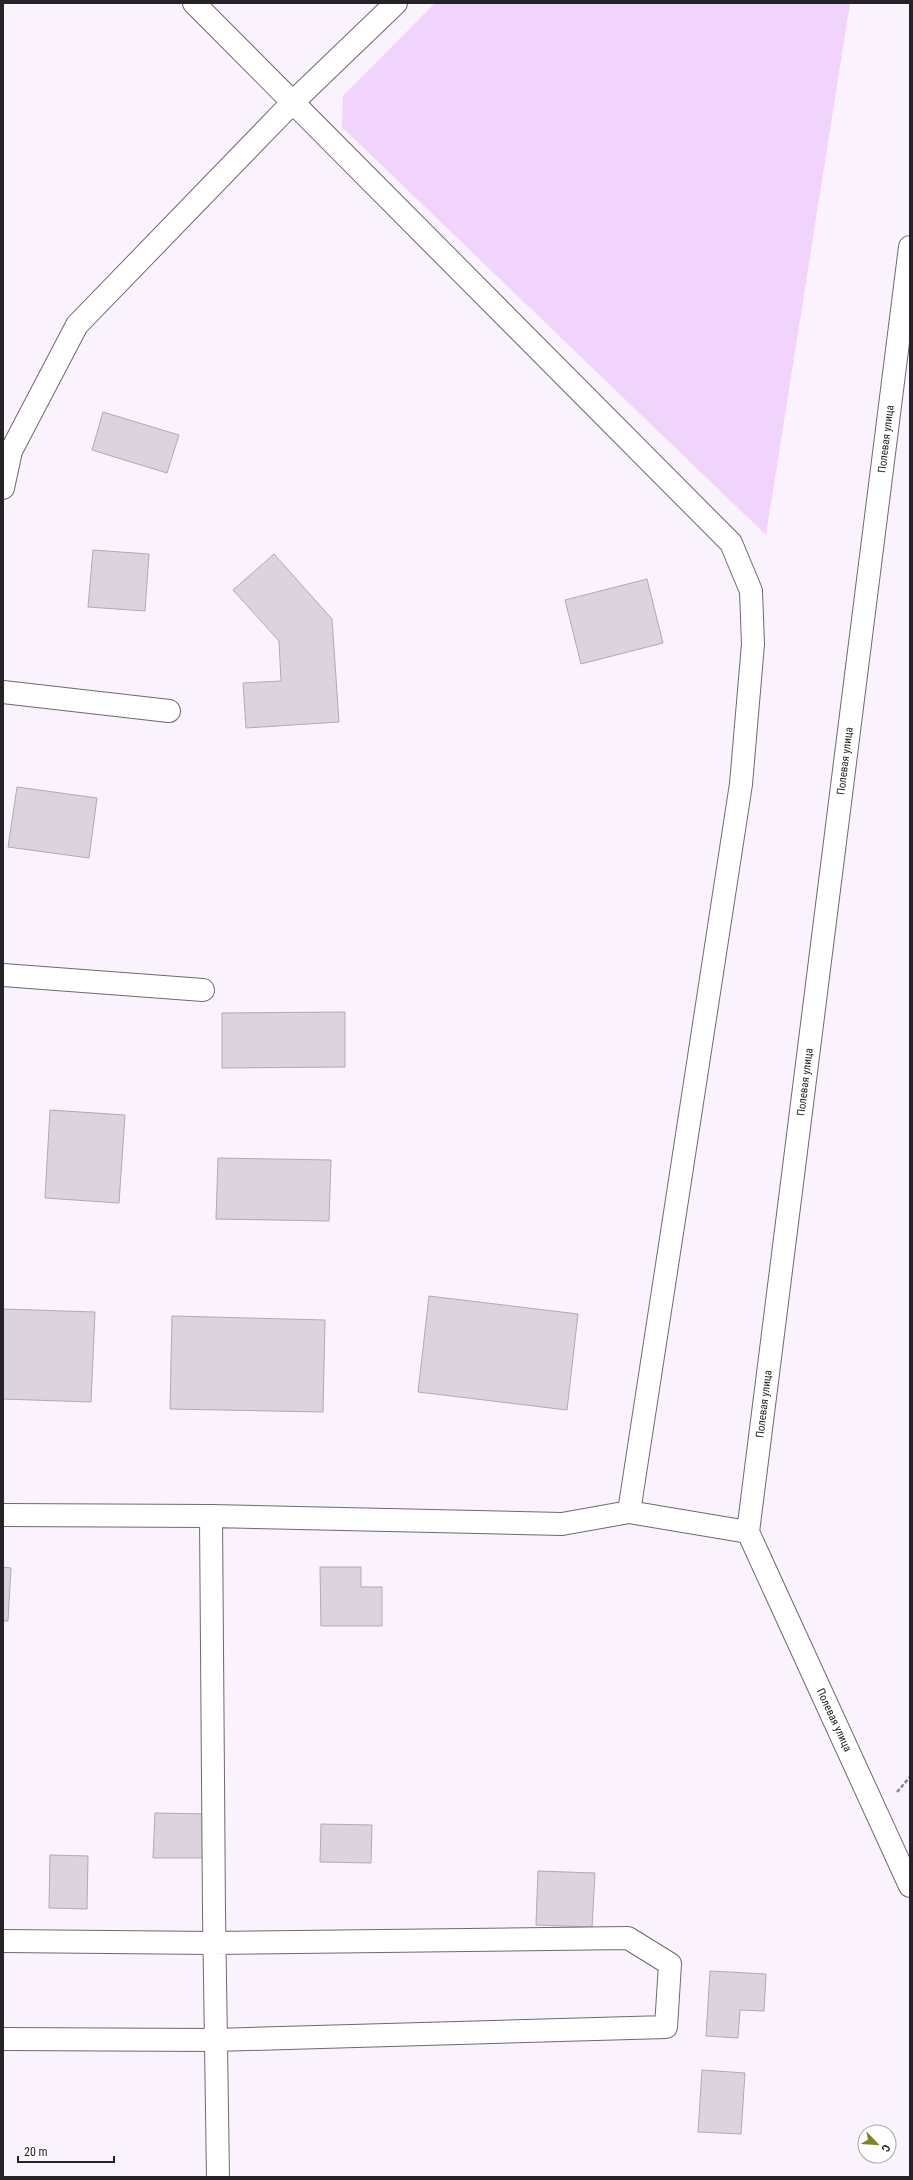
<svg xmlns="http://www.w3.org/2000/svg" width="913" height="2180" font-family="'Roboto Condensed',sans-serif">
  <style>
    .green { fill: #f1d4fb }
    .building { fill: #dbd3de; stroke: #b1a9b3 }
    .lines { fill: none; stroke-linecap: round; stroke-linejoin: round }
    .minor-casing { stroke: #6f6871; stroke-width: 24 }
    .path { stroke: #8b868d; stroke-width: 2.5; stroke-dasharray: 4 2; stroke-linecap: butt }
    .minor { stroke: #fff; stroke-width: 22 }
    .labels { text-anchor: middle; dominant-baseline: central; stroke-width: 3; stroke-linejoin: round; paint-order: stroke }
    .street-label { font-size: 11px; fill: #262327; stroke: #fff }
  </style>
  <rect width="100%" height="100%" fill="#faf2fd"/>
  <path class="green" d="M435,3H850L766,535L342,127L343,96Z"/>
  <path class="building" d="M103,412L179,435L167,473L92,450Z
    M93,550L149,554L145,611L88,607Z
    M274,554L332,619L339,722L246,728L243,683L281,681L279,641L233,590Z
    M647,579L663,643L581,664L565,600Z
    M17,787L97,798L89,858L8,847Z
    M345,1012V1067L222,1068V1013Z
    M50,1110L125,1115L119,1203L45,1198Z
    M218,1158L331,1160L329,1221L216,1219Z
    M429,1296L578,1314L567,1410L418,1392Z
    M3,1309L95,1312L91,1402L3,1399Z
    M172,1316L325,1320L323,1412L170,1409Z
    M3,1567L11,1568L8,1621H3Z
    M320,1567H361V1587H382V1626H321Z
    M155,1813L206,1814L205,1858H153Z
    M321,1824L372,1825L371,1863L320,1862Z
    M50,1855L88,1856L87,1909L49,1908Z
    M538,1871L595,1873L592,1927L536,1925Z
    M710,1971L766,1974L764,2011L740,2010L738,2038L706,2036Z
    M702,2070L745,2073L741,2134L698,2132Z"/>
  <g class="lines">
    <defs>
      <path id="minor" d="M194,3L731,543L751,591L753,644L741,784L629,1512
        M910,247L748,1532L910,1886
        M3,488L11,451L77,325L293,102L396,3
        M3,692L169,711
        M3,975L203,990
        M3,1515L211,1516L562,1524L629,1512L748,1532
        M211,1516L214,1912L218,2177
        M3,1941L214,1943L628,1938L670,1964L666,2027L215,2040L3,2039"/>
    </defs>
    <use href="#minor" class="minor-casing"/>
    <path class="path" d="M897,1792L910,1777"/>
    <use href="#minor" class="minor"/>
  </g>
  <g class="labels">
    <g class="street-label">
      <text transform="translate(886 439) rotate(-83)">Полевая улица</text>
      <text transform="translate(845 761) rotate(-83)">Полевая улица</text>
      <text transform="translate(805 1082) rotate(-83)">Полевая улица</text>
      <text transform="translate(764 1404) rotate(-83)">Полевая улица</text>
      <text transform="translate(834 1720) rotate(65)">Полевая улица</text>
    </g>
  </g>
  <rect width="913" height="2180" fill="none" stroke="#262327" stroke-width="8"/>
  <g transform="translate(877 2144) rotate(115)"><circle r="19" fill="#ffffff" stroke="#a8a7a9"/>
  <path d="M0-3L7 15L0 10L-7 15Z" fill="#838027"/>
  <text y="-6" font-size="11" font-weight="bold" text-anchor="middle" fill="#262327">С</text>
  </g>
  <path d="M18 2156v6h96v-6" fill="none" stroke="#262327" stroke-width="2"/>
  <text x="24" y="2156" font-size="12" fill="#262327" stroke="#ffffff" stroke-width="3" paint-order="stroke">20 m</text>
</svg>
